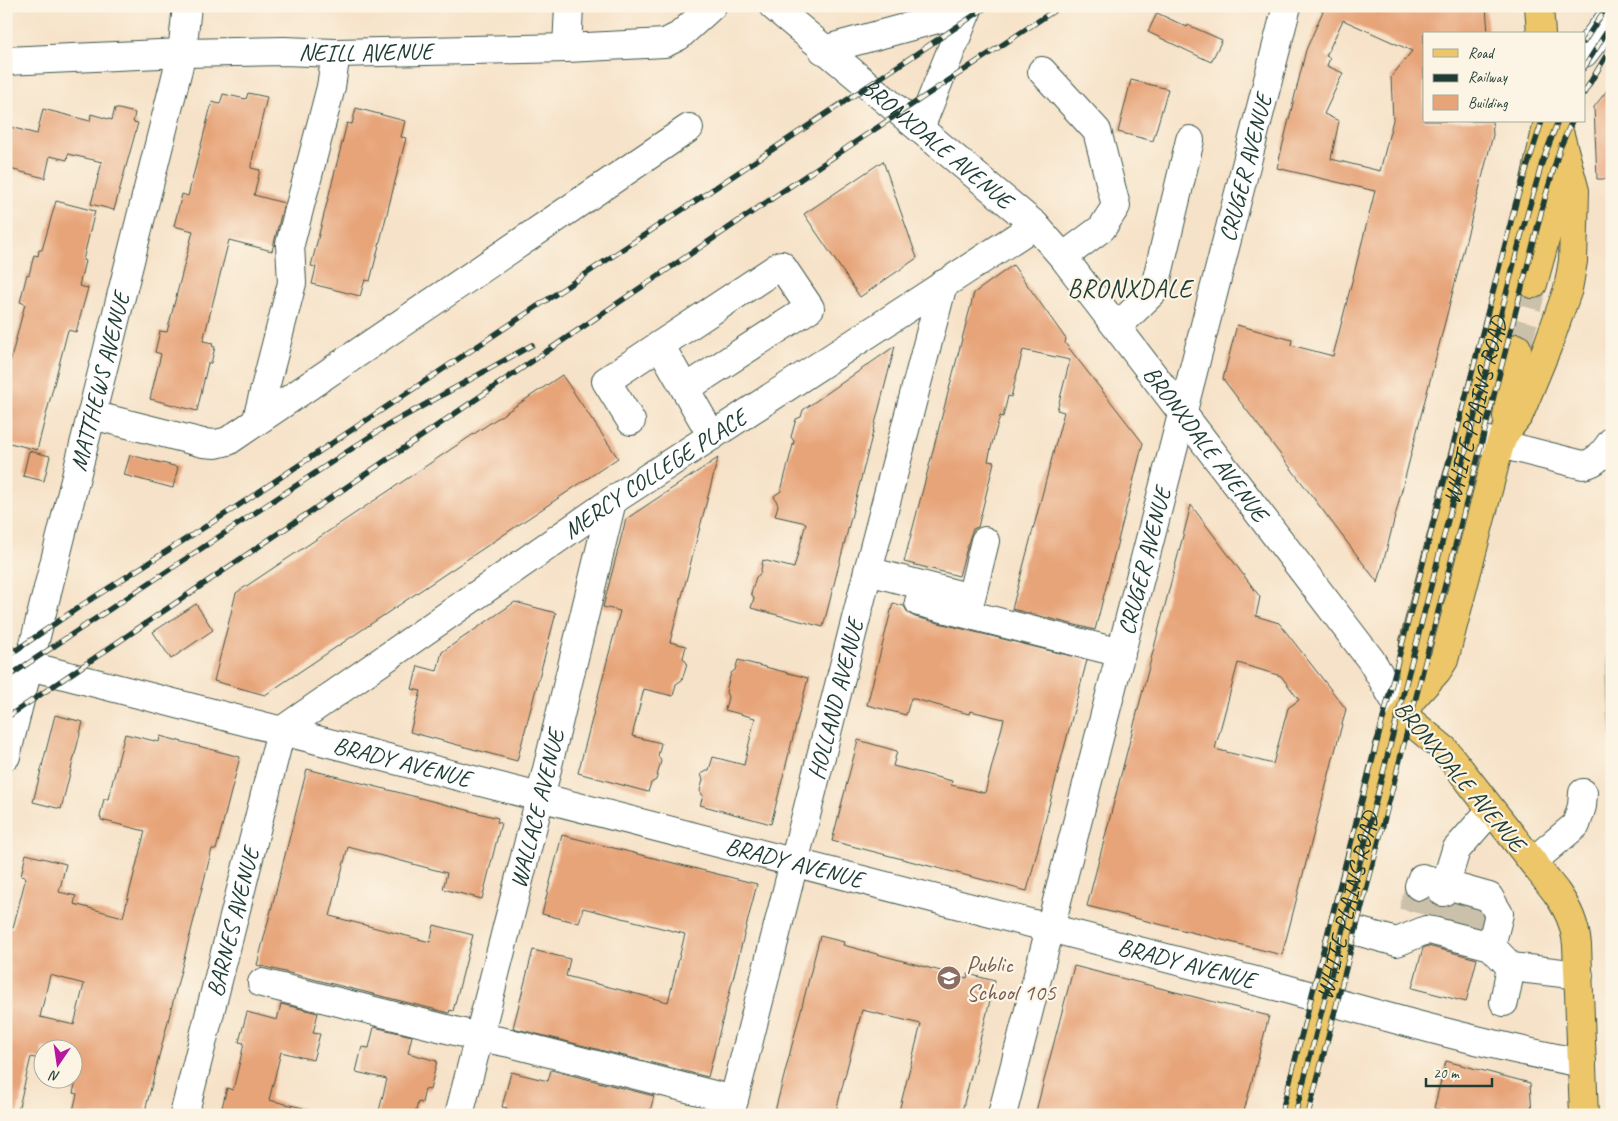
<svg xmlns="http://www.w3.org/2000/svg" width="1618" height="1121" font-family="Caveat,sans-serif">
  <style>
    .green { fill: #8ad08a; stroke: #54865f }
    .building { fill: #e7a479; fill-rule: evenodd }
    .lines { fill: none; stroke-linecap: round; stroke-linejoin: round }
    .minor-tunnel { stroke: #cbc1aa; stroke-width: 28; stroke-dasharray: 28 14; stroke-linecap: butt }
    .major-tunnel { stroke: #cbc1aa; stroke-width: 28; stroke-dasharray: 28 14; stroke-linecap: butt }
    .minor-casing { stroke: #3f564a; stroke-width: 30 }
    .major-casing { stroke: #3f564a; stroke-width: 30 }
    .minor { stroke: #fff; stroke-width: 28 }
    .major { stroke: #ecc669; stroke-width: 28 }
    .rail-casing { stroke: #1f3d34; stroke-width: 5.5 }
    .rail { stroke: #fcf5e5; stroke-width: 4; stroke-dasharray: 11; stroke-linecap: butt }
    .labels { text-anchor: middle; dominant-baseline: central; stroke-width: 4.5; stroke-linejoin: round; paint-order: stroke }
    .street-label { font-size: 24px; fill: #1f3d34; stroke: #fcf5e5 }
    .education-label { font-size: 24px; fill: #785e54; stroke: #fcf5e5; text-anchor: start }
    .neighbourhood-label { font-size: 25px; letter-spacing: 1px; fill: #1f3d34; stroke: #fcf5e5 }
  </style>
  <rect width="100%" height="100%" fill="#fcf5e5"/>
  <filter id="ink" filterUnits="userSpaceOnUse"><feTurbulence type="fractalNoise" baseFrequency=".02" numOctaves="2"/><feDisplacementMap in="SourceGraphic" scale="10" xChannelSelector="R" yChannelSelector="G"/><feConvolveMatrix kernelMatrix="1 2 1 2 8 2 1 2 1" color-interpolation-filters="sRGB"/></filter>
  <filter id="wash" filterUnits="userSpaceOnUse"><feTurbulence type="fractalNoise" baseFrequency=".0096" numOctaves="4" result="noise"/><feDisplacementMap in="SourceGraphic" scale="20" xChannelSelector="R" yChannelSelector="G"/><feGaussianBlur stdDeviation="1.12" result="paint"/><feColorMatrix in="noise" values="0 0 0 0 0 0 0 0 0 0 0 0 0 0 0 0 0 1.4 0 .05"/><feComposite in="paint" operator="in"/></filter>
  <g filter="url(#wash)">
    <rect width="100%" height="100%" fill="#f6e2c8"/>
    <path class="green" d="M1612,519V739L1604,574L1609,528Z"/>
    <g id="blocks">
      <path class="building" d="M1313,6H1486L1488,34H1424V121H1492L1493,135L1378,583L1223,379L1237,325L1292,340L1291,345L1333,356L1375,191L1277,168L1306,50L1323,11ZM1343,20L1412,51L1391,77L1393,120L1380,171L1331,159L1339,121L1324,114L1343,73L1327,66L1330,58L1326,56Z
        M1157,13L1187,27L1188,25L1222,40L1211,62L1148,32Z
        M1131,80L1168,89L1153,141L1118,132Z
        M1612,84V179H1597L1594,107Z
        M248,93L267,97L251,165V168L260,170L254,195L284,203L272,251L229,240L203,341L213,343L212,346L215,347L211,363H208L197,411L150,399L161,354L155,352L160,331L167,332L193,231L174,226L182,194L188,196L212,102L220,104L223,94L246,99Z
        M115,108L135,113L133,122L138,123L114,210L91,204L102,162L68,154L67,160L50,156L45,178L6,168V126L37,134L43,109L90,121L91,114L112,120Z
        M356,108L405,121L401,137L406,138L370,281L365,280L360,296L312,284L316,267L311,266L347,123L352,124Z
        M883,161L917,258L860,297L804,214Z
        M56,201L95,211L83,260L85,261L79,286L88,288L76,332L68,330L37,450L6,442V378L25,304L20,302L27,274L29,275L34,255L38,256L39,250H42Z
        M1013,265L1066,339L1065,343L1143,443L1095,630L1012,609L1064,412L1057,410L1070,360L1023,350L1011,397L1008,396L1003,417L1000,416L992,444L988,461L994,462L978,527L973,529L970,537L959,576L904,562L974,293Z
        M895,346L823,627L751,608L754,598L751,593L756,577L760,574L763,560L794,568L806,523L775,516L778,505L774,496L781,491L794,441L791,437L796,419L801,417L803,410Z
        M562,375L618,458L265,695L214,681L236,593Z
        M29,451L50,456L44,481L23,476Z
        M130,455L178,467L173,488L124,475Z
        M718,458L670,642L686,646L683,658L687,663L682,680L676,684L673,696L644,689L632,736L661,743L658,756L661,761L656,780L651,783L648,792L578,773L620,611L603,607L626,519Z
        M1191,505L1260,597L1256,616L1279,623L1346,709L1282,955L1087,906ZM1238,663L1281,676L1299,700L1288,708L1273,764L1215,749Z
        M515,602L556,613L517,761L410,732L421,691L412,689L418,666L437,671L442,652Z
        M893,603L904,606L908,613L915,617L1087,660L1027,891L832,841L858,740L897,751L893,766L952,781L951,785L985,793L1004,719L970,711L969,714L911,698L906,715L867,705Z
        M196,604L213,630L171,659L153,632Z
        M738,660L808,678L771,824L700,805L703,796L700,791L703,780L701,774L709,770L713,757L744,765L755,718L725,710L728,697L726,692L727,687L731,673L735,670Z
        M55,715L83,722L61,809L33,802Z
        M125,734L159,742L160,736L240,757L216,850L212,849L144,1115H72L77,1094L73,1093L81,1061L72,1058V1048H42V1060L31,1057L17,1115H6V937L9,927L13,928L26,877L21,876L26,854L66,864L59,892L76,896L74,904L123,917L145,831L101,820V818L100,817L104,799H108ZM50,975L84,984L74,1025L40,1017Z
        M307,769L498,818L497,822L501,823L482,899L443,889L447,873L348,847L330,916L430,942L434,925L473,935L453,1011L450,1010L449,1013L257,965Z
        M562,835L757,884L708,1077L513,1028L533,950L570,959L566,976L668,1002L685,934L583,908L579,923L542,914Z
        M820,936L844,942L843,945L967,978L968,974L995,981L961,1115H898L921,1024L862,1010L835,1115H774Z
        M1428,946L1477,959L1466,1002L1412,988L1423,948Z
        M1074,966L1269,1016L1243,1115H1035Z
        M281,1004L318,1013L313,1033L320,1034L313,1060L281,1052L269,1100L303,1108L302,1115H220L227,1088L233,1090L240,1061L244,1043L239,1042L247,1012L277,1020Z
        M374,1027L412,1036L408,1053L437,1061L430,1090L425,1089L422,1103L418,1102L415,1115H378L387,1079L356,1072L362,1047L369,1048Z
        M1446,1061L1530,1083L1532,1115H1446L1447,1111L1434,1108Z
        M551,1070L654,1096L649,1115H506L507,1108L502,1107L511,1072L548,1081Z"/>
    </g>
  </g>
  <g filter="url(#ink)">
    <use href="#blocks" fill-opacity="0" stroke="#3f564a" stroke-width="1"/>
    <g class="lines">
      <path class="minor-tunnel" d="M1413,912L1419,886
        M1437,918L1443,892
        M1460,923L1466,899
        M1480,929L1487,904"/>
      <path class="major-tunnel" d="M1517,348L1533,284"/>
      <defs>
        <g id="minor">
          <path id="s1" d="M773,6L1035,225L1063,257L1371,660L1404,716"/>
          <path d="M567,48L569,6"/>
          <path d="M823,50L967,11"/>
          <path d="M1584,53L1612,16"/>
          <path id="s2" d="M6,61L182,53L284,51L336,53L567,48L665,43L679,36L712,6"/>
          <path d="M1042,71L1097,131L1116,206L1102,228L1063,257"/>
          <path d="M920,128L969,6"/>
          <path d="M1117,327L1154,291L1190,140"/>
          <path d="M660,345L781,265L810,308L685,389"/>
          <path d="M92,415L203,443L216,444L228,441L689,128"/>
          <path d="M257,419L292,283L290,244L331,87L336,53"/>
          <path d="M631,421L606,381L660,345L712,436"/>
          <path d="M1468,436L1583,465C1597,463 1604,452 1612,441"/>
          <path d="M868,571L971,598L985,541"/>
          <path d="M919,602L1121,653"/>
          <path id="s3" d="M6,660L1283,988C1382,1016 1481,1044 1582,1063"/>
          <path id="s4" d="M6,756L182,53L187,6"/>
          <path d="M1533,861L1576,825L1582,806L1583,793"/>
          <path d="M1419,886L1422,878L1489,897L1499,914L1491,946"/>
          <path d="M1443,892L1456,850L1491,810"/>
          <path d="M1342,927L1397,942L1426,930L1433,931L1491,946L1511,967"/>
          <path d="M262,983L479,1037L510,1043L734,1100"/>
          <path d="M1504,1002L1511,967L1579,975"/>
          <path id="s5" d="M184,1115L281,731L612,501L1035,225"/>
          <path id="s6" d="M459,1115L540,798L612,501"/>
          <path id="s7" d="M730,1115L868,571L943,284"/>
          <path id="s8" d="M1002,1115L1287,6"/>
        </g>
        <g id="major">
          <path d="M1539,6L1541,34"/>
          <path d="M1533,284L1552,214L1559,151"/>
          <path d="M1507,417L1517,348"/>
          <path d="M1411,700L1437,671L1444,660L1500,444L1505,433L1519,415L1548,345L1568,289L1573,261L1575,191L1560,135L1554,121"/>
          <path d="M1404,716L1444,749L1556,892C1568,909 1575,924 1577,945L1584,1115"/>
          <path id="s9" d="M1294,1115L1388,746L1411,700L1414,642L1534,185L1548,121"/>
        </g>
      </defs>
      <use href="#minor" class="minor-casing"/>
      <use href="#major" class="major-casing"/>
      <use href="#minor" class="minor"/>
      <use href="#major" class="major"/>
      <defs>
        <path id="rail" d="M1584,42L1607,6
          M1584,68L1612,23
          M1584,93L1612,46
          M6,657L85,603L230,511L988,6
          M6,678L383,428L532,345
          M6,718L851,145L1061,6
          M1281,1115L1516,202L1542,121
          M1295,1115L1521,236L1542,163L1558,121
          M1308,1115L1545,198L1560,148L1572,121"/>
      </defs>
      <use href="#rail" class="rail-casing"/>
      <use href="#rail" class="rail"/>
    </g>
  </g>
  <defs>
    <symbol id="school-disc" viewBox="-11 -11 22 22"><circle r="9.5" fill="#8d6e63" stroke="#fcf5e5"/><path d="M0-5L7-2L0 1L-7-2ZM-4 1L0 2.5L4 1V4Q0 6-4 4Z" fill="#fff"/></symbol>
  </defs>
  <g fill-rule="evenodd">
    <use href="#school-disc" x="935" y="964" width="28" height="28"/>
  </g>
  <g class="labels">
    <g class="street-label">
      <text stroke="none"><textPath href="#s2" startOffset="360">NEILL AVENUE</textPath></text>
      <text stroke="none"><textPath href="#s1" startOffset="214">BRONXDALE AVENUE</textPath></text>
      <text stroke="none"><textPath href="#s8" startOffset="978">CRUGER AVENUE</textPath></text>
      <text stroke="none"><textPath href="#s4" startOffset="386">MATTHEWS AVENUE</textPath></text>
      <text stroke="none"><textPath href="#s9" startOffset="730">WHITE PLAINS ROAD</textPath></text>
      <text stroke="none"><textPath href="#s1" startOffset="619">BRONXDALE AVENUE</textPath></text>
      <text stroke="none"><textPath href="#s5" startOffset="850">MERCY COLLEGE PLACE</textPath></text>
      <text stroke="none"><textPath href="#s8" startOffset="572">CRUGER AVENUE</textPath></text>
      <text stroke="none"><textPath href="#s7" startOffset="429">HOLLAND AVENUE</textPath></text>
      <text stroke="none"><textPath href="#s3" startOffset="409">BRADY AVENUE</textPath></text>
      <text transform="translate(1460 776) rotate(50)">BRONXDALE AVENUE</text>
      <text stroke="none"><textPath href="#s6" startOffset="316">WALLACE AVENUE</textPath></text>
      <text stroke="none"><textPath href="#s3" startOffset="814">BRADY AVENUE</textPath></text>
      <text stroke="none"><textPath href="#s9" startOffset="216">WHITE PLAINS ROAD</textPath></text>
      <text stroke="none"><textPath href="#s5" startOffset="199">BARNES AVENUE</textPath></text>
      <text stroke="none"><textPath href="#s3" startOffset="1219">BRADY AVENUE</textPath></text>
    </g>
    <g class="education-label">
      <text x="966" y="964">Public<tspan x="966" dy="28">School 105</tspan></text>
    </g>
    <g class="neighbourhood-label">
      <text x="1130" y="289">BRONXDALE</text>
    </g>
  </g>
  <rect width="1618" height="1121" fill="none" stroke="#fcf5e5" stroke-width="25"/>
  <rect x="1423" y="32" width="162" height="90" fill="#fcf5e5" stroke="#a4ab9e"/>
  <rect x="1433" y="49" width="25" height="8" fill="#ecc669" stroke="#a4ab9e"/>
  <text x="1468" y="58" font-size="15" fill="#1f3d34">Road</text>
  <rect x="1433" y="74" width="25" height="8" fill="#1f3d34" stroke="#a4ab9e"/>
  <text x="1468" y="82" font-size="15" fill="#1f3d34">Railway</text>
  <rect x="1433" y="95" width="25" height="15" fill="#e7a479" stroke="#a4ab9e"/>
  <text x="1468" y="108" font-size="15" fill="#1f3d34">Building</text>
  <g transform="translate(58 1064) rotate(193)"><circle r="24" fill="#fcf5e5" stroke="#a4ab9e"/>
  <path d="M0-4L9 19L0 12L-9 19Z" fill="#b5179e"/>
  <text y="-8" font-size="14" font-weight="bold" text-anchor="middle" fill="#1f3d34">N</text>
  </g>
  <path d="M1426 1078v8h66v-8" fill="none" stroke="#1f3d34" stroke-width="2.5"/>
  <text x="1433" y="1078" font-size="15" fill="#1f3d34" stroke="#fcf5e5" stroke-width="4" paint-order="stroke">20 m</text>
</svg>
